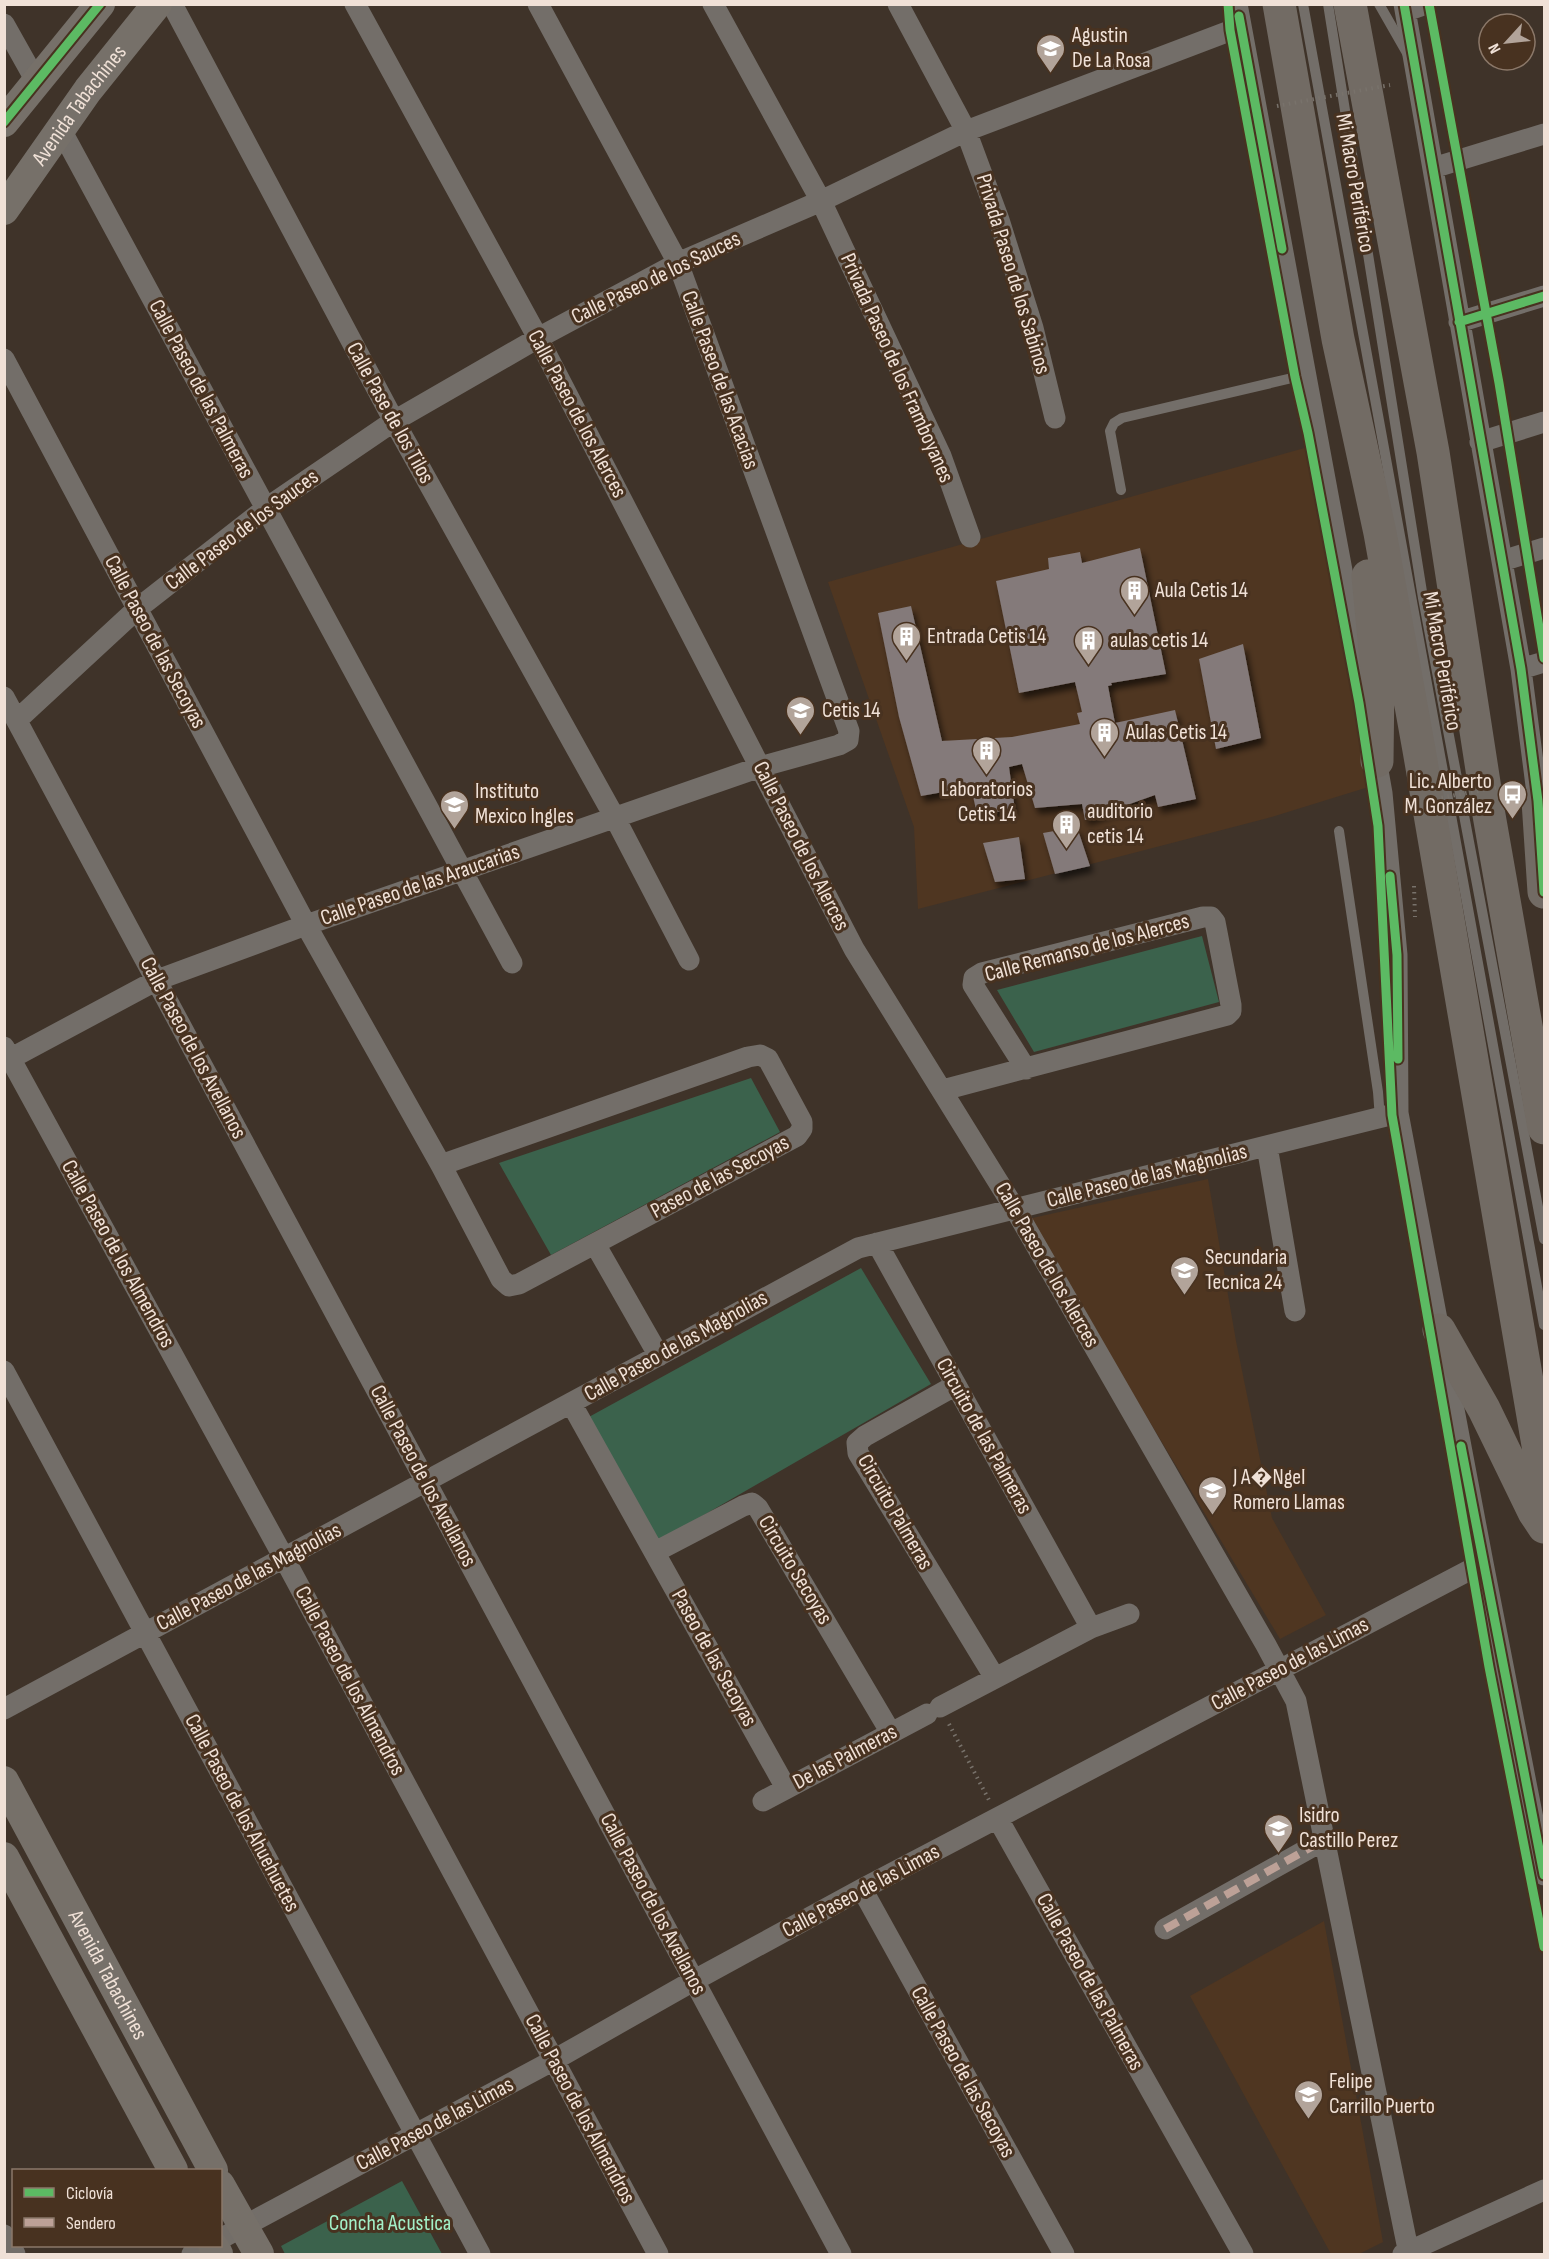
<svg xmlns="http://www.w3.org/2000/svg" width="1549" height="2259" font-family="'Sofia Sans Condensed',sans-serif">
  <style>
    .built { fill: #4f3621 }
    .green { fill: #3b624c }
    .building { fill: #847a7a; filter: url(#shadow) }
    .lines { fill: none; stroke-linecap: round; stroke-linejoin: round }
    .path { stroke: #78726b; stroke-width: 4; stroke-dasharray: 1.5 4.5; stroke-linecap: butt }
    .lane { stroke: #736e69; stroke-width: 10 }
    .street { stroke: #736e69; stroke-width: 21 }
    .secondary { stroke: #767069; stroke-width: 30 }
    .highway { stroke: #726b64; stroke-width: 33 }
    .path-bridge { stroke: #78726b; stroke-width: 4; stroke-dasharray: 1.5 4.5; stroke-linecap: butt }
    .quiet { stroke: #bda197; stroke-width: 8; stroke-dasharray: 15 8; stroke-linecap: butt }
    .cycleway-casing { stroke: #483220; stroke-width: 13 }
    .cycleway { stroke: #5cba63; stroke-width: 9 }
    .labels { text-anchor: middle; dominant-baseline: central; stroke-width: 6; stroke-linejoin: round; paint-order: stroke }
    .poi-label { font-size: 22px; fill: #f0e1d7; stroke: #483220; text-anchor: start }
    .street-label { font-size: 22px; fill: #f0e1d7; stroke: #483220 }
    .park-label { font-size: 22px; fill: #a3f0c8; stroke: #483220 }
  </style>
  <defs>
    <filter id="shadow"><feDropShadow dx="3.5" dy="6" stdDeviation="3" flood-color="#0009"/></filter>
  </defs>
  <rect width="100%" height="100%" fill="#3f3329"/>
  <path class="built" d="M1308,447L1375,785L1268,818L918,909L914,827L828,582Z
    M1208,1179L1236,1341L1272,1518L1326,1615L1280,1639L1028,1219Z
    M1324,1921L1383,2242L1359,2254H1331L1190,1996Z"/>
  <path class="green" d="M1202,936L1219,1002L1034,1052L997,990Z
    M751,1078L780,1132L551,1255L499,1163Z
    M861,1268L931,1384L657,1542L587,1418Z
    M402,2181L442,2254H285L281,2246Z"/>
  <path class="building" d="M1140,548L1166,674L1111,683L1112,685L1108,686L1115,723L1175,710L1196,799L1158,807L1155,795L1085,820L1082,804L1035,808L1022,764L1009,767L1015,810L977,814L971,787L921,796L899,717L878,613L911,606L942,741L1012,737L1080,724L1077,713L1082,712L1075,682L1019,693L996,581L1049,569L1048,558L1080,552L1082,563Z
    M1243,644L1261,738L1216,749L1199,659Z
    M1077,827L1090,866L1055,874L1043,833Z
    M1019,837L1025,879L995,882L983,843Z"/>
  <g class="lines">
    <path class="path" d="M1414,886L1415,917
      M949,1724L990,1802"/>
    <path class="lane" d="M1303,4L1544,1325
      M1328,4L1423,598L1544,1239
      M1379,4L1407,53
      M1121,490L1110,431L1114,423L1122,418L1305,375
      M1339,831L1378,1092L1380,1119"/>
    <path class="street" d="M172,4L394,421L615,818L689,960
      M355,4L538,338L854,949L1015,1209L1266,1645L1296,1701L1409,2254
      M713,4L821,201L941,456L970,537
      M898,4L966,131L999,220L1033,328L1055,418
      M1237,4L1366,700
      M1404,4L1521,669L1538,801L1544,799
      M1406,11L1426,4
      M4,24L36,81
      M60,128L512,963
      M1433,168L1544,134
      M1459,322L1544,296
      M4,359L306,925L441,1165L501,1279L509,1286L519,1284L797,1136L802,1129V1122L768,1059L760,1055L748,1057L441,1165
      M1480,442L1544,422
      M1502,561L1544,548
      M1521,669L1544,662
      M4,697L841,2254
      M17,720L137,609L265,509L394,421L538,338L678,263L821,201L966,131L1240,27
      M1374,748L1382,793L1397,955L1398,1113L1483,1563L1544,1875
      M4,1047L284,1558L658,2254
      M4,1062L157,980L306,925L760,767L839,745L848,740L849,731L678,263L538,4
      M943,1090L1227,1015L1231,1011V1005L1215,922L1211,917H1203L982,973L974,978L973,985L1026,1069
      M1267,1146L1295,1311
      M877,1243L1091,1628
      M595,1244L659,1356
      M4,1371L480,2254
      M956,1385L865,1436L857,1443L858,1453L995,1678
      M571,1403L786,1788
      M655,1552L743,1506L752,1503L758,1508L891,1733
      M940,1707L1091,1628L1129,1614
      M4,1709L858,1248L1398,1113
      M763,1801L927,1714
      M998,1819L1243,2254
      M862,1889L1064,2254
      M1165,1929L1324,1840
      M4,2235L15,2254
      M220,2239L554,2060L693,1981L862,1889L1483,1563
      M192,2254L209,2246
      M1403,2254L1544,2190"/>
    <g class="secondary">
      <path d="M4,122L100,4"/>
      <path id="s1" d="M4,210L88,90L157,4"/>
      <path id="s2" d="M4,1781L213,2170"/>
      <path d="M4,1857L173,2170"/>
      <path d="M220,2185L259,2254"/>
      <path d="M213,2246L218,2254"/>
    </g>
    <path class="highway" d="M1279,4L1338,339L1380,533L1419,750L1544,1480
      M1350,4L1433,452L1489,815L1544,1128
      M1368,576L1378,681L1377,761
      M1538,801L1544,892
      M1439,1330L1484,1409L1534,1512L1544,1527"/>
    <path class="path-bridge" d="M1277,106L1390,85
      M1412,803L1511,785"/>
    <path class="quiet" d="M1165,1929L1324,1840"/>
    <defs>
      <path id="cycleway" d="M1228,4L1230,30L1295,377L1308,433L1359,703L1378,826L1392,1115L1489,1667L1544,1947
        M1404,4L1521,669L1538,801L1544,892
        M1429,4L1499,383L1544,658
        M1239,16L1282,249
        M4,122L100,4
        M1459,322L1544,296
        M1390,876L1397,955L1398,1059
        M1461,1446L1544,1875"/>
    </defs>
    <use href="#cycleway" class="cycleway-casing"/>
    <use href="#cycleway" class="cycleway"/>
  </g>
  <defs>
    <symbol id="school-pin" viewBox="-11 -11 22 30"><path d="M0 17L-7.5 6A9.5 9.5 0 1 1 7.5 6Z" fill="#b2a49a" stroke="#483220"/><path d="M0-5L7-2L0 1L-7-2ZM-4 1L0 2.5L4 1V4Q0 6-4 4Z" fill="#fff"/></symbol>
    <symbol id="building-pin" viewBox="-11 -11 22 30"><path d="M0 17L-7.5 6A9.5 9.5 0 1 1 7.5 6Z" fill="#b2a49a" stroke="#483220"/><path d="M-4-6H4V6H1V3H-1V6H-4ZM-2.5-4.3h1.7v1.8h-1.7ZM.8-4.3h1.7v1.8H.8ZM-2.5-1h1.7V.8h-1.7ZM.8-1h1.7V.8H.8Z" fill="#fff"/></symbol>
    <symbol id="university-pin" viewBox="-11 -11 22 30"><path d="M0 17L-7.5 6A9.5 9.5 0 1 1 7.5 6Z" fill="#b2a49a" stroke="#483220"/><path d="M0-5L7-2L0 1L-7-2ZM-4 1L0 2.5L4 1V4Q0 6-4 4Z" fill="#fff"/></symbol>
    <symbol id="bus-pin" viewBox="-11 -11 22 30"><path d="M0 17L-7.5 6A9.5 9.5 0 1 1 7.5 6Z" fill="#b2a49a" stroke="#483220"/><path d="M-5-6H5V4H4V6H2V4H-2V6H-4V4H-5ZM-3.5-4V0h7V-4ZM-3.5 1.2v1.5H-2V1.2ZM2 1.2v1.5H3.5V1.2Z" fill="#fff"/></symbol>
  </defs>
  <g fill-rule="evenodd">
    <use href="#school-pin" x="1034" y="32" width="33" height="45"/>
    <use href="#building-pin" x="1118" y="574" width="33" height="45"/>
    <use href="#building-pin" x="890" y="620" width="33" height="45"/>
    <use href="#building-pin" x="1072" y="624" width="33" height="45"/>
    <use href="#university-pin" x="784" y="694" width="33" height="45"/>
    <use href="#building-pin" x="1088" y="716" width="33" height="45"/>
    <use href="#building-pin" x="970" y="734" width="33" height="45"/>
    <use href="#bus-pin" x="1496" y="778" width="33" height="45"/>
    <use href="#school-pin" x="438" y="788" width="33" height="45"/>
    <use href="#building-pin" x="1050" y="808" width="33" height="45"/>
    <use href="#school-pin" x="1168" y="1254" width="33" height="45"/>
    <use href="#school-pin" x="1196" y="1474" width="33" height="45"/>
    <use href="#school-pin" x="1262" y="1812" width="33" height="45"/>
    <use href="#school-pin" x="1292" y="2078" width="33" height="45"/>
  </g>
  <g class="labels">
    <g class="poi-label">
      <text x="1072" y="35">Agustin<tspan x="1072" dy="25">De La Rosa</tspan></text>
      <text x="1155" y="590">Aula Cetis 14</text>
      <text x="927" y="636">Entrada Cetis 14</text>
      <text x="1110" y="640">aulas cetis 14</text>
      <text x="822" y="710">Cetis 14</text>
      <text x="1126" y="732">Aulas Cetis 14</text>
      <text x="1492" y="781" text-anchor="end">Lic. Alberto<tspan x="1492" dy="25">M. González</tspan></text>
      <text x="987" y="789" text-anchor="middle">Laboratorios<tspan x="987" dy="25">Cetis 14</tspan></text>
      <text x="475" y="791">Instituto<tspan x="475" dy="25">Mexico Ingles</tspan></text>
      <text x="1087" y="811">auditorio<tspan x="1087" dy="25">cetis 14</tspan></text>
      <text x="1205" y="1257">Secundaria<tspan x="1205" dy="25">Tecnica 24</tspan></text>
      <text x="1233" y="1477">J A�Ngel<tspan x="1233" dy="25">Romero Llamas</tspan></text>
      <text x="1299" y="1815">Isidro<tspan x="1299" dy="25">Castillo Perez</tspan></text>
      <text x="1329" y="2081">Felipe<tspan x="1329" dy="25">Carrillo Puerto</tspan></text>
    </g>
    <g class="street-label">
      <text stroke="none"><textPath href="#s1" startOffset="129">Avenida Tabachines</textPath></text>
      <text transform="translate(1355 183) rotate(80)">Mi Macro Periférico</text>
      <text transform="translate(1013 274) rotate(73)">Privada Paseo de los Sabinos</text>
      <text transform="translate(656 278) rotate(-26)">Calle Paseo de los Sauces</text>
      <text transform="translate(897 368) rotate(66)">Privada Paseo de los Framboyanes</text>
      <text transform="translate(720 380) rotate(70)">Calle Paseo de las Acacias</text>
      <text transform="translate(201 389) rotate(62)">Calle Paseo de las Palmeras</text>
      <text transform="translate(390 413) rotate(61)">Calle Pase de los Tilos</text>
      <text transform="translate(577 414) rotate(62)">Calle Paseo de los Alerces</text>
      <text transform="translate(242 530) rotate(-37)">Calle Paseo de los Sauces</text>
      <text transform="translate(155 642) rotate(62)">Calle Paseo de las Secoyas</text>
      <text transform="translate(1442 661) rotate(80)">Mi Macro Periférico</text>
      <text transform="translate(801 846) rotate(63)">Calle Paseo de los Alerces</text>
      <text transform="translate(420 885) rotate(-19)">Calle Paseo de las Araucarias</text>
      <text transform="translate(1087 948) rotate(-15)">Calle Remanso de los Alerces</text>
      <text transform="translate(193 1048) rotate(62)">Calle Paseo de los Avellanos</text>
      <text transform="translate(1147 1176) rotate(-14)">Calle Paseo de las Magnolias</text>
      <text transform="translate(720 1177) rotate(-28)">Paseo de las Secoyas</text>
      <text transform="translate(118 1254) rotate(61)">Calle Paseo de los Almendros</text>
      <text transform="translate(1047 1265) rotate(60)">Calle Paseo de los Alerces</text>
      <text transform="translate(676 1346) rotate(-29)">Calle Paseo de las Magnolias</text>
      <text transform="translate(984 1436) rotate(61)">Circuito de las Palmeras</text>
      <text transform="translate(423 1476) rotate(62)">Calle Paseo de los Avellanos</text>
      <text transform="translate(895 1512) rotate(60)">Circuito Palmeras</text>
      <text transform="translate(795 1570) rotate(59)">Circuito Secoyas</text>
      <text transform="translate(249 1577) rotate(-28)">Calle Paseo de las Magnolias</text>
      <text transform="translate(714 1658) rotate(61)">Paseo de las Secoyas</text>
      <text transform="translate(1290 1664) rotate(-28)">Calle Paseo de las Limas</text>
      <text transform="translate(350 1681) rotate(62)">Calle Paseo de los Almendros</text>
      <text transform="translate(845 1757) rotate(-28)">De las Palmeras</text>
      <text transform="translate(242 1813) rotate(62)">Calle Paseo de los Ahuehuetes</text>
      <text transform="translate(861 1891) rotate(-28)">Calle Paseo de las Limas</text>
      <text transform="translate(653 1904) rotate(62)">Calle Paseo de los Avellanos</text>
      <text stroke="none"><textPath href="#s2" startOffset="220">Avenida Tabachines</textPath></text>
      <text transform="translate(1090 1982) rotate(61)">Calle Paseo de las Palmeras</text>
      <text transform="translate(963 2072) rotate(61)">Calle Paseo de las Secoyas</text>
      <text transform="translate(580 2109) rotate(62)">Calle Paseo de los Almendros</text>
      <text transform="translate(435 2124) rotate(-28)">Calle Paseo de las Limas</text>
    </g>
    <g class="park-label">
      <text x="390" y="2223">Concha Acustica</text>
    </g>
  </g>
  <rect width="1549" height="2259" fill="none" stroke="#f0e1d7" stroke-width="12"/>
  <rect x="12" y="2169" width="210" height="78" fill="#483220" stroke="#8b7869" stroke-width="1.5"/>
  <rect x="24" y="2188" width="30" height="9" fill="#5cba63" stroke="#8b7869" stroke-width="1.5"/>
  <text x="66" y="2199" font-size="18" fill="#f0e1d7">Ciclovía</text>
  <rect x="24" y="2218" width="30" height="9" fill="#bda197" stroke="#8b7869" stroke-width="1.5"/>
  <text x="66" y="2229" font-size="18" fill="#f0e1d7">Sendero</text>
  <g transform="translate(1507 42) rotate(243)"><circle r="28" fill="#483220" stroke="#8b7869" stroke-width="1.5"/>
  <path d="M0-4.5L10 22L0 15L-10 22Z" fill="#b2a49a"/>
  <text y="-9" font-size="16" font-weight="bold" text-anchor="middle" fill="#f0e1d7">N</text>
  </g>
</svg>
